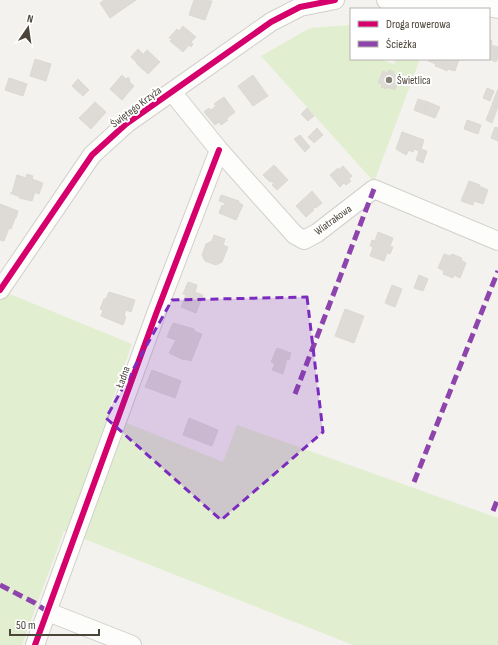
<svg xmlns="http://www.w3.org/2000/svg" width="498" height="645" font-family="'Sofia Sans Condensed',sans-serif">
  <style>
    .green { fill: #e1eecf }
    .building { fill: #dedbd6; stroke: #dcd9d4 }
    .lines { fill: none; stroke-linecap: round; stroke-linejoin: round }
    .minor-casing { stroke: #d2d0cb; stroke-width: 20 }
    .minor { stroke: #fdfdfc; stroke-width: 18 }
    .quiet { stroke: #8e44ad; stroke-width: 5; stroke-dasharray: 10 5; stroke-linecap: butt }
    .cycleway-casing { stroke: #fff; stroke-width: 8 }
    .cycleway { stroke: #d6006c; stroke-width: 6 }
    .marked { fill: #7b2cbf; fill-opacity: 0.2; stroke: #7b2cbf; stroke-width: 3; stroke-dasharray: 8 5; stroke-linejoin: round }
    .poi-dot { fill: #868178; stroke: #fff; stroke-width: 1.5 }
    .labels { text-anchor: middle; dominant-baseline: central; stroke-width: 4; stroke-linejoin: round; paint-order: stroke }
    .poi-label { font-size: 11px; fill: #4b4439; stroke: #fff; text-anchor: start }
    .street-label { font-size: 11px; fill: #4b4439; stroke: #fff }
  </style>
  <rect width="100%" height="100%" fill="#f4f2ee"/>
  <path class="green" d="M351,25V59H379L394,64L396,59H420L374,182L261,56L310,28Z
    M0,290L132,344L107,415L223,462L237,425L498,518V645H353L64,531L22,645H0Z"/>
  <path class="building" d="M104,0H136L110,18L100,3Z
    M194,0L212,1L205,20L189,15Z
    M183,26L196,37L191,42L193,44L191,47L189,45L183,52L170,41L172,39L169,38L177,29L179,31Z
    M489,39L492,41L491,45L498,47V57L496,62L489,59Z
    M138,49L143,54L136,62L131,57Z
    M147,50L160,62L148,74L136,63Z
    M35,59L51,64L46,81L30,76Z
    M429,59H445L441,68L435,66L436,64L428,61Z
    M445,59H459L455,71L448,69L447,71L441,68Z
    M389,70L394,72L393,74L400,77L395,90L387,87L386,89L381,87L382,84L378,83L383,71L388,73Z
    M122,75L126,79L128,77L130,80L129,81L134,86L122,100L110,89Z
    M253,75L268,96L253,106L238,86Z
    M9,78L27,84L23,96L5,90Z
    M78,79L89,90L83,96L72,86Z
    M487,88L494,91L490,101L483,98Z
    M498,89V107L492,104Z
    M224,97L235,112L226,119L228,120L221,125L219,122L215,125L204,112L209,108L211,110L216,106L214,104Z
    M418,99L428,102L424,114L414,110Z
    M95,102L106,112L91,129L79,118Z
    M428,102L440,107L435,118L424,114Z
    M492,105L498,107L492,123L486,120Z
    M307,108L314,116L308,121L301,114Z
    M467,120L481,125L478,134L464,129Z
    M495,127L498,128V141L491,138Z
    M317,128L323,135L314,143L308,137Z
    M402,132L424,140L421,149L427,151L423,163L416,160L419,151L414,149L413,152L409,150L406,155L396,149Z
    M300,135L310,147L305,152L294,139Z
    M274,165L288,180L277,190L272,185L274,184L271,181L270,182L263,175Z
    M343,166L352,176L349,179L351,181L346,185L344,183L340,187L330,175L338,168L339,170Z
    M27,174L33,176L32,179L43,183L39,194L35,192L32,201L19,198L20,197L10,193H12L17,175L26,178Z
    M469,181L480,185L479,186L488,190L483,204L474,201L473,205L461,201Z
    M312,191L322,203L316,208L315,207L313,209L314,210L306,217L296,206Z
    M221,195L239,201V203L243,205L236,220L219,213L222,205L224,206L225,203L219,201Z
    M0,204L18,211L16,218H15L11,229L9,228L4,241L0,240Z
    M378,232L393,238L390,246L393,247L390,254L387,253L384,261L370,256L373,247L370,246L372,240L375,241Z
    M214,235L225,239L223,245L228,247L222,262L216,265L205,261L202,255L206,244L212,241Z
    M444,254L450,256L452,254L462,258L461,260L466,263L460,278L454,275L453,278L443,274L444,271L438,268Z
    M419,275L428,279L423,291L414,288Z
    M188,282L197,285L195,292L203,295L196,313L181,307L186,295L183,294Z
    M392,285L402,289L395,307L385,303Z
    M109,292L135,300L131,312L126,310L124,316L126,317L123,325L101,316L103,310L100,309L104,299H106Z
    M345,309L364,316L354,343L335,336Z
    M173,323L194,329V331L202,334L191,361L185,359L184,360L169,353L176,340L167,337Z
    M277,348L291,353L289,360L287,359L283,374L272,370L275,364L271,362Z
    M152,370L181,381L175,398L145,387Z
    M189,418L218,430L212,446L183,435Z"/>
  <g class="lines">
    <defs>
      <path id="minor" d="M386,0L471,4L498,9
        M172,92L219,150L295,235L304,240L317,233L374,189L498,241
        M0,290L92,155L126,124L271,22L300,7L335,0
        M48,612L132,645
        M35,645L156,314L219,150"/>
    </defs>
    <use href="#minor" class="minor-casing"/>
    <use href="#minor" class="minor"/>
    <path class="quiet" d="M295,394L374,189
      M414,482L498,271
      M493,511L498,498
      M0,585L35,603L48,612"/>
    <defs>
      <path id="cycleway" d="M0,290L92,155L126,124L271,22L300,7L335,0
        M35,645L156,314L219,150"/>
    </defs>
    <use href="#cycleway" class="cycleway-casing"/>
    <use href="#cycleway" class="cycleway"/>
  </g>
  <path class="marked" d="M307,297L323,432L221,520L106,418L172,300Z"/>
  <circle class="poi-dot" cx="389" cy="80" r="4"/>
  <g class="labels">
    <g class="poi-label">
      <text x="397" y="80">Świetlica</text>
    </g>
    <g class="street-label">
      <text transform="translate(136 107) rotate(-37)">Świętego Krzyża</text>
      <text transform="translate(333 220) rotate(-36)">Wiatrakowa</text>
      <text transform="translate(123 377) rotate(-70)">Ładna</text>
    </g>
  </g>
  <rect x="350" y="8" width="140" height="52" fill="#ffffff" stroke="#b7b4b0"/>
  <rect x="358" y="21" width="20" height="6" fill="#d6006c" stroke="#b7b4b0"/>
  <text x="386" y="28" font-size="12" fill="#4b4439">Droga rowerowa</text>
  <rect x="358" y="41" width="20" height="6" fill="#8e44ad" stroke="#b7b4b0"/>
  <text x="386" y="48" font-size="12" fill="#4b4439">Ścieżka</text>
  <g transform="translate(28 28) rotate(13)" stroke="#ffffff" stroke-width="3" paint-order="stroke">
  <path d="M0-3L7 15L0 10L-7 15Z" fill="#4b4439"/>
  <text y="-6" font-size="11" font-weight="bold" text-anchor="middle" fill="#4b4439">N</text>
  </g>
  <path d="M10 629v6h89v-6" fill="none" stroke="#4b4439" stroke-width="2"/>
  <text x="16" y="629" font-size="12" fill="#4b4439" stroke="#ffffff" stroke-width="3" paint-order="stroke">50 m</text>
</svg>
